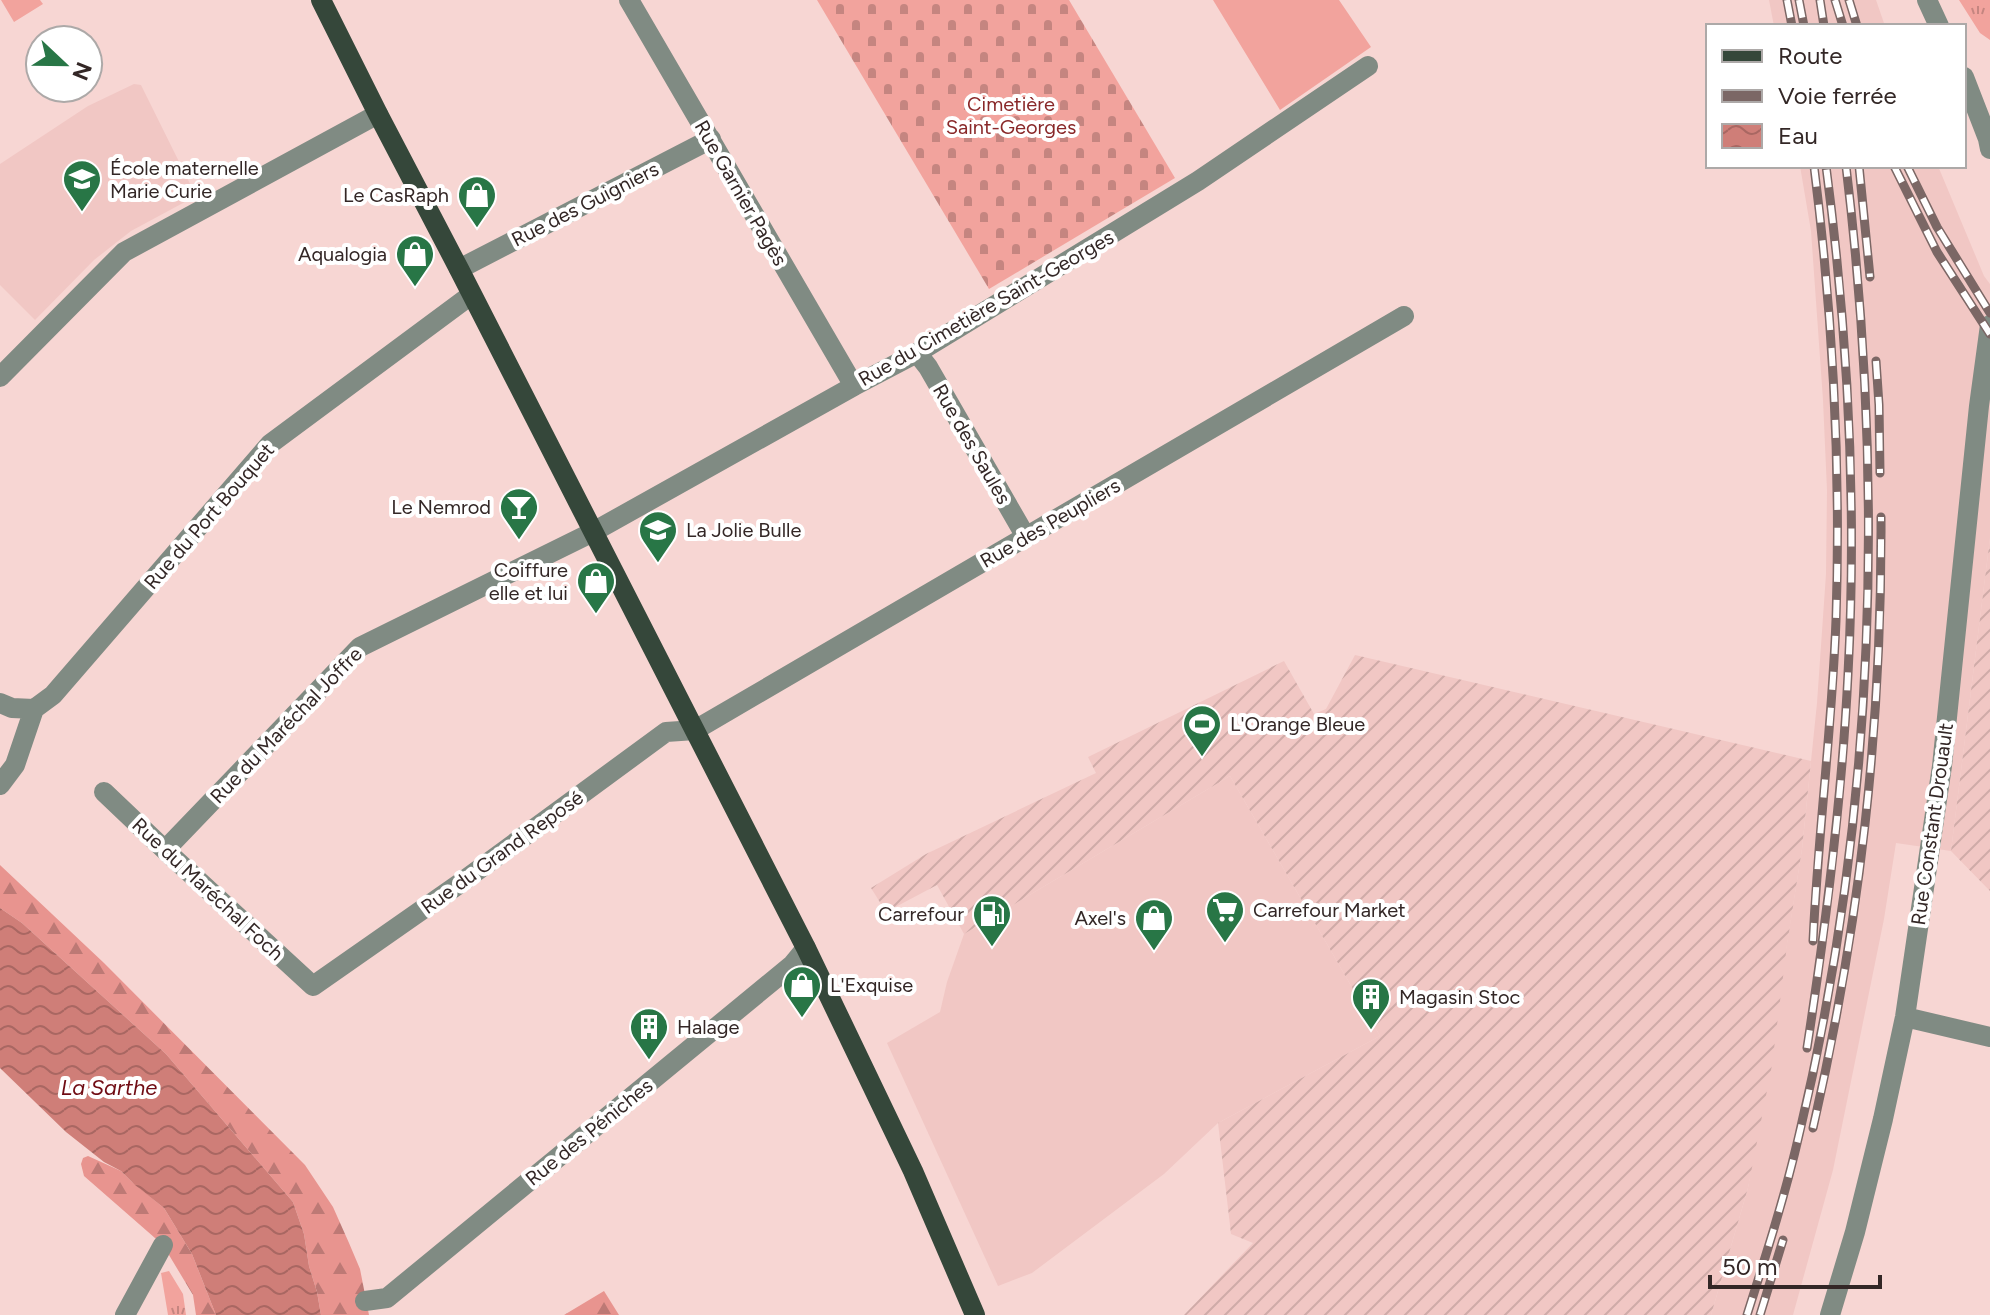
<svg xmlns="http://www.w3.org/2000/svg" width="1990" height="1315" font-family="Figtree,sans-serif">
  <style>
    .built { fill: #f1c7c4 }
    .industrial { fill: url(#industrial-furrows) }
    .grass { fill: url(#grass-tufts) }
    .forest { fill: url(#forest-firs) }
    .cemetery { fill: url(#cemetery-stones) }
    .pitch { fill: #f2a39d }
    .water { fill: url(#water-waves) }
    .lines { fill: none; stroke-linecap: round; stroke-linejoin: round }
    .minor { stroke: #808b83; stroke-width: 20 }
    .major { stroke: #35473a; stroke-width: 20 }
    .rail-casing { stroke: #7b6765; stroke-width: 9 }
    .rail { stroke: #fff; stroke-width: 6; stroke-dasharray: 18; stroke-linecap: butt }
    .labels { text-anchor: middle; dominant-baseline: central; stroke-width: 8; stroke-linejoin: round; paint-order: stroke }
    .park-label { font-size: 20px; fill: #892829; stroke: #fff }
    .poi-label { font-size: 20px; fill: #332726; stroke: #fff; text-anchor: start }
    .street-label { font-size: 20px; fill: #332726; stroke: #fff }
    .water-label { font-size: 22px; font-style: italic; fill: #700c14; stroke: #fff }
  </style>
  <defs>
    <pattern id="industrial-furrows" width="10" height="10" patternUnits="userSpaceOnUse" patternTransform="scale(2)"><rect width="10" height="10" fill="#f1c7c4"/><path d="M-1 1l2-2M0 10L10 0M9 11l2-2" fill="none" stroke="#cfaba8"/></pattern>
    <pattern id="grass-tufts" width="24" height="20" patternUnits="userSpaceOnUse" patternTransform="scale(2)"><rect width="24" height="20" fill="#f2a39d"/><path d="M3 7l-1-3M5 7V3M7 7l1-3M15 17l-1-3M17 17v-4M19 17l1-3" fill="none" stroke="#c58580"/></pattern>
    <pattern id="forest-firs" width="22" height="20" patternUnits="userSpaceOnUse" patternTransform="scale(2)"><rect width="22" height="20" fill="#e8948f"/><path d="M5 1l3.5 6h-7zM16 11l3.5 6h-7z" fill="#bd7975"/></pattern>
    <pattern id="cemetery-stones" width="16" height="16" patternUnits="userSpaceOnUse" patternTransform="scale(2)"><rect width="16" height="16" fill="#f2a39d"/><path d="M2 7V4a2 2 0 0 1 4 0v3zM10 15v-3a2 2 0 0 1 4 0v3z" fill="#c58580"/></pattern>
    <pattern id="water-waves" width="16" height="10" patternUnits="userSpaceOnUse" patternTransform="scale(2)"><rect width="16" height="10" fill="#cf7e78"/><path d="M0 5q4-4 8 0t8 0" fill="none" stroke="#a96762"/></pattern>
  </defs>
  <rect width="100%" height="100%" fill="#f7d6d3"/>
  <path class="built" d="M1769,0H1876L1885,26H1774Z
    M134,84L141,85L196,196L131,231L94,260L35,320L0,285V164L88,106Z
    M1800,166H1938L1984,276L1990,284V538L1951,851L1896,843L1884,919L1833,1170L1793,1315H1711L1748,1188L1802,849L1817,703L1826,574L1827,490L1823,400L1811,231Z
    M1230,776L1380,1036L1218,1123L1164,1174L1032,1273L998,1286L887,1043L940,1012L947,982L964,934Z"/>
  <path class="industrial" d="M1990,538V891L1951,851Z
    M1355,655L1811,761L1802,849L1787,945L1772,1065L1748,1188L1711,1315H1184L1253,1243L1231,1234L1218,1123L1380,1036L1230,776L964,934L937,885L886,912L871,888L926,854L1096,773L1088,757L1284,661L1314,714L1326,709Z"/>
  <path class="grass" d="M1959,0H1990V40L1980,33Z
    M169,1271L183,1294L186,1315H168L161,1273Z"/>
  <path class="forest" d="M0,865L104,963L305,1165L333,1207L349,1243L360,1269L369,1315H321L317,1292L309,1266L304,1234L293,1202L166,1054L22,923L0,908Z
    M88,1156L121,1171L132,1182L164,1208L192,1254L216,1315H196L193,1295L163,1245L84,1176L81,1164L83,1158Z
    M604,1291L619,1315H564Z"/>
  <path class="cemetery" d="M817,0H1069L1175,178L989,289Z"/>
  <path class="pitch" d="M1,0H40L43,4L14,22Z
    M1213,0H1339L1371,47L1280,110Z"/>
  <path class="water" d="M0,908L22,923L166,1054L293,1202L304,1234L309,1266L317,1292L321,1315H216L192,1254L164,1208L135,1185L121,1171L104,1162L66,1132L0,1068Z"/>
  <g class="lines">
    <path class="minor" d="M629,0L854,386
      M1927,0L1939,26
      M1964,77L1988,139L1990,149
      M459,269L711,139
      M917,353L928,367L1026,537
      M0,377L124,252L378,114
      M0,703L12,708L34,709
      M0,785L15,765L34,709L53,695L270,444L471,295
      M104,792L165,850L313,986L459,884L666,732L695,730L1404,316
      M165,850L360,647L593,532L854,386L917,353L1198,181L1368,66
      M1905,1017L1990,1037
      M365,1301L387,1298L792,965L806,948
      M125,1315L163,1245
      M1830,1315L1855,1232L1883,1119L1905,1017L1942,766L1979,406L1990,325"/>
    <path class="major" d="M321,0L378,114L459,269L806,948L913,1171L975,1315"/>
    <defs>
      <path id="rail" d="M1787,0L1792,26
        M1799,0L1804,26
        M1820,0L1824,26
        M1835,0L1843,26
        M1849,0L1857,26
        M1859,166L1870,277
        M1894,166L1937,252L1990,334
        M1907,166L1937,227L1990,313
        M1876,361L1879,405L1880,473
        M1813,941C1818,834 1832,728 1836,620C1841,468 1833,317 1814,166
        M1807,1048C1826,924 1842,800 1848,674C1857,505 1848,334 1826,166
        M1813,1128C1860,923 1882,727 1881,517
        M1747,1315C1766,1255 1785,1196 1799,1135C1875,817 1885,489 1846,166
        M1760,1315L1783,1240"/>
    </defs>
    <use href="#rail" class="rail-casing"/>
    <use href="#rail" class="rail"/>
  </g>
  <defs>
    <symbol id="school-pin" viewBox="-11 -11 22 30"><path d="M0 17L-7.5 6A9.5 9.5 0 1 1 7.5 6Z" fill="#287646" stroke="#fff"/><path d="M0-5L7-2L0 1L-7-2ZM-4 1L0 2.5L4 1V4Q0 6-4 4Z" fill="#fff"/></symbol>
    <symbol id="shop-pin" viewBox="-11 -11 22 30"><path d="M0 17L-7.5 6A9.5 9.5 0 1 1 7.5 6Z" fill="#287646" stroke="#fff"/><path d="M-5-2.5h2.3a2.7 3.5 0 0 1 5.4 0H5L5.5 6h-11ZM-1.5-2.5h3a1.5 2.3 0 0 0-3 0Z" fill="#fff"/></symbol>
    <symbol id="bar-pin" viewBox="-11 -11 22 30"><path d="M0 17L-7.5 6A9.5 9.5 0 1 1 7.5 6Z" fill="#287646" stroke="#fff"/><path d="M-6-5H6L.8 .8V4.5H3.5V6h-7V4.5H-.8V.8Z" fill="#fff"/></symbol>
    <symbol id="stadium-pin" viewBox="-11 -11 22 30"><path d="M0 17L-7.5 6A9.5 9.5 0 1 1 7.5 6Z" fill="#287646" stroke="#fff"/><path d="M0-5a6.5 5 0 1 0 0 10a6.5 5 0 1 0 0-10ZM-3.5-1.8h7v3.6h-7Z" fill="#fff"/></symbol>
    <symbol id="supermarket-pin" viewBox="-11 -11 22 30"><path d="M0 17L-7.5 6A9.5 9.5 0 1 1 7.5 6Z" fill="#287646" stroke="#fff"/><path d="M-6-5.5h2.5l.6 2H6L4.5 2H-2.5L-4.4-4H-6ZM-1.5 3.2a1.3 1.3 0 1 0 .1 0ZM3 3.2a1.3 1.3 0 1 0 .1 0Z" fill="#fff"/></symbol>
    <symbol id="fuel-pin" viewBox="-11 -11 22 30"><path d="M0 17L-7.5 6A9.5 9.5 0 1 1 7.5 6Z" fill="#287646" stroke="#fff"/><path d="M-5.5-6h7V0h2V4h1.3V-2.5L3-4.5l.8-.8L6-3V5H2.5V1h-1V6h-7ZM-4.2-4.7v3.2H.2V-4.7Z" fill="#fff"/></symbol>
    <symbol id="building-pin" viewBox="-11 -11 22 30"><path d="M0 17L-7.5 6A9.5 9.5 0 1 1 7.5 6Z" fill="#287646" stroke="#fff"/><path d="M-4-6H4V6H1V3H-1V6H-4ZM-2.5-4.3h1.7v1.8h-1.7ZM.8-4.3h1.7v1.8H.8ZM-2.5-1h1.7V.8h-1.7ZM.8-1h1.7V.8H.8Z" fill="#fff"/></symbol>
  </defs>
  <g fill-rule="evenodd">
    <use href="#school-pin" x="60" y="157" width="44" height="60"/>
    <use href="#shop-pin" x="455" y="173" width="44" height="60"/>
    <use href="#shop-pin" x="393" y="232" width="44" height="60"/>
    <use href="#bar-pin" x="497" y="485" width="44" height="60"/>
    <use href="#school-pin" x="636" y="508" width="44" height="60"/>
    <use href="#shop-pin" x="574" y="559" width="44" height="60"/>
    <use href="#stadium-pin" x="1180" y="702" width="44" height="60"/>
    <use href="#supermarket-pin" x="1203" y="888" width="44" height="60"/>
    <use href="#fuel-pin" x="970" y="892" width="44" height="60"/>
    <use href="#shop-pin" x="1132" y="896" width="44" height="60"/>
    <use href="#shop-pin" x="780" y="963" width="44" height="60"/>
    <use href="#building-pin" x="1349" y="975" width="44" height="60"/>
    <use href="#building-pin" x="627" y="1005" width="44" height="60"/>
  </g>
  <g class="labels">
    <g class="park-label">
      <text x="1011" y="104">Cimetière<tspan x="1011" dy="23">Saint-Georges</tspan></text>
    </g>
    <g class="poi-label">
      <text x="110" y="168">École maternelle<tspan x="110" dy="23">Marie Curie</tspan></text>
      <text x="449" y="195" text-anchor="end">Le CasRaph</text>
      <text x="387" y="254" text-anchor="end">Aqualogia</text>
      <text x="491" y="507" text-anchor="end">Le Nemrod</text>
      <text x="686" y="530">La Jolie Bulle</text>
      <text x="568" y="570" text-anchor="end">Coiffure<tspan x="568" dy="23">elle et lui</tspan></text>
      <text x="1230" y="724">L'Orange Bleue</text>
      <text x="1253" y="910">Carrefour Market</text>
      <text x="964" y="914" text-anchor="end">Carrefour</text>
      <text x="1126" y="918" text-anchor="end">Axel's</text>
      <text x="830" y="985">L'Exquise</text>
      <text x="1399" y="997">Magasin Stoc</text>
      <text x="677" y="1027">Halage</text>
    </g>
    <g class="street-label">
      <text transform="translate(741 193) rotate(60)">Rue Garnier Pagès</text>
      <text transform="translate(585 204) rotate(-27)">Rue des Guigniers</text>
      <text transform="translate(986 308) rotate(-30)">Rue du Cimetière Saint-Georges</text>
      <text transform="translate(972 444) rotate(60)">Rue des Saules</text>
      <text transform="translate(209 516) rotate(-49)">Rue du Port Bouquet</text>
      <text transform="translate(1050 523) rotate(-30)">Rue des Peupliers</text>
      <text transform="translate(286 725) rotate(-46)">Rue du Maréchal Joffre</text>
      <text transform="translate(1932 824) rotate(-82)">Rue Constant Drouault</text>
      <text transform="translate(502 852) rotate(-36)">Rue du Grand Reposé</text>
      <text transform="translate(208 889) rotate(43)">Rue du Maréchal Foch</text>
      <text transform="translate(589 1132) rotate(-39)">Rue des Péniches</text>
    </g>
    <g class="water-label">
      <text x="109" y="1087">La Sarthe</text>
    </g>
  </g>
  <rect x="1706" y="24" width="260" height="144" fill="#ffffff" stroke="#ada9a8" stroke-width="2"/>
  <rect x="1722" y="50" width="40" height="12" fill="#35473a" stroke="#ada9a8" stroke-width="2"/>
  <text x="1778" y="64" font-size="24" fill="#332726">Route</text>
  <rect x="1722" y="90" width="40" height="12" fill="#7b6765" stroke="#ada9a8" stroke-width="2"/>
  <text x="1778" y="104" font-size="24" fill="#332726">Voie ferrée</text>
  <rect x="1722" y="124" width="40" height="24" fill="url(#water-waves)" stroke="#ada9a8" stroke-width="2"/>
  <text x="1778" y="144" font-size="24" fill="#332726">Eau</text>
  <g transform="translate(64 64) rotate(112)"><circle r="38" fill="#ffffff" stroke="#ada9a8" stroke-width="2"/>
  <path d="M0-6L14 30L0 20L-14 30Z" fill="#287646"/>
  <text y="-12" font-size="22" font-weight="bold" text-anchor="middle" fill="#332726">N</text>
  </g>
  <path d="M1710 1275v12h170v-12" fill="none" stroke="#332726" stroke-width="4"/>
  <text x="1722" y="1275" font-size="24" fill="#332726" stroke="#ffffff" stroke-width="6" paint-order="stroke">50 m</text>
</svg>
